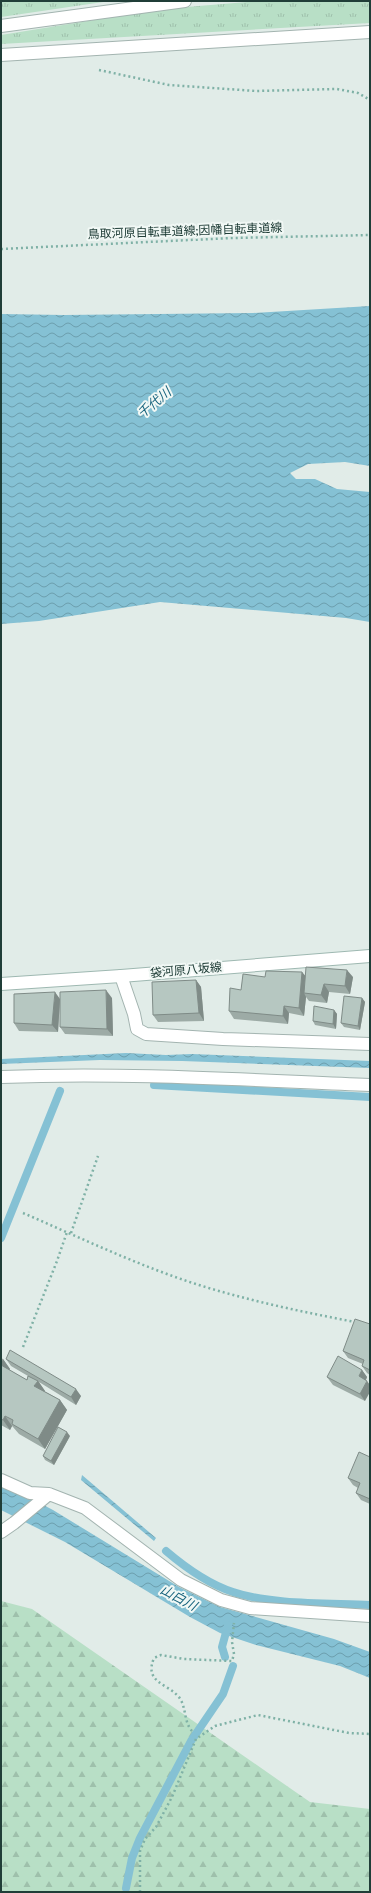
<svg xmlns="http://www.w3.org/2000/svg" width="371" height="1893" font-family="Overpass,'Noto Sans JP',sans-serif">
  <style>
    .grass { fill: url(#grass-tufts) }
    .forest { fill: url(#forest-firs) }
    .water { fill: url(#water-waves) }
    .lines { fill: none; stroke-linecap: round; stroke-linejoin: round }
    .stream { stroke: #85c1d4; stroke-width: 8 }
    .minor-casing { stroke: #a3b4b0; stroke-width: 14 }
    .secondary-casing { stroke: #9eb8b1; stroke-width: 14 }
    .path { stroke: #7fb1a6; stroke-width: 2.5; stroke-dasharray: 2 3; stroke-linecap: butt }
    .minor { stroke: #fff; stroke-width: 12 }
    .secondary { stroke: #fff; stroke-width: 12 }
    .wall { fill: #9daba6 }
    .shaded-wall { fill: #7f8b87 }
    .building { fill: #b6c7c1; stroke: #7f8b87 }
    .labels { text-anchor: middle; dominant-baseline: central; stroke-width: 4; stroke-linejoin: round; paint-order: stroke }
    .street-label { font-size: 12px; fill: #203e38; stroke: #f1f8f5 }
    .water-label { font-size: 13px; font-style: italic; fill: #17637d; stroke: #f1f8f5 }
  </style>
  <defs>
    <pattern id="grass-tufts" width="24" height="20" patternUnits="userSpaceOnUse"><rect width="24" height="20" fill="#b8dfc6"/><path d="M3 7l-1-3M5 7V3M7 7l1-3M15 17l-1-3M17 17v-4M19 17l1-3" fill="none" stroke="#9ec0ab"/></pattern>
    <pattern id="forest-firs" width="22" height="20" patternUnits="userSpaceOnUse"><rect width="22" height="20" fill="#b8dfc6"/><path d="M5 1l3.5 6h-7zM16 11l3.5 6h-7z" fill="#9ec0ab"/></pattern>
    <pattern id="water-waves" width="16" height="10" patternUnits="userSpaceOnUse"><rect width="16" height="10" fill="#85c1d4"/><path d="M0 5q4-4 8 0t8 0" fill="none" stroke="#6c9ead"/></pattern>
  </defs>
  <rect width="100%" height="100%" fill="#e1ece8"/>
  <path class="grass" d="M1,1H110L1,17Z
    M260,1H370V23L1,44V35L162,9Z"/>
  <path class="forest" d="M1,1601L32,1609L310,1802L370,1809V1892H1Z"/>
  <path class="water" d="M370,306V466L345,462L308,464L290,473L296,479H315L337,489L370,492V622L346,618L160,602L39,621L1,624V314L64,315L253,313Z
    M126,1053L166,1055L192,1054L370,1061V1068L182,1061L100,1060L1,1064V1059Z
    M82,1475L156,1538L154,1541L81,1480Z
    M1,1483L53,1510L179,1587L220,1607L334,1639L370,1652V1678L340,1666L256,1645L220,1633L190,1617L65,1542L1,1510Z"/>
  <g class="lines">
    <path class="stream" d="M154,1085L370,1097
      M1,1238L60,1091
      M166,1551C186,1568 208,1584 233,1592C271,1605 329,1603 370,1605
      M225,1657L222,1647L228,1625
      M126,1888L132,1858L140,1838L191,1741L223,1694L233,1666"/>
    <defs>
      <path id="minor" d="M1,26L185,1
        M1,55L370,32
        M121,976L134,1014L137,1029L146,1034L223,1039L370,1044
        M1,1077C124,1072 247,1080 370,1085
        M1,1480L30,1493L49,1494
        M1,1532L14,1523L49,1494L85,1508L181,1580L221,1600L250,1608L370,1616"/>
      <path id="secondary" d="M1,984L121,976L370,956"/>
    </defs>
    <use href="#minor" class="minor-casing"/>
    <use href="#secondary" class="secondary-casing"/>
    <path class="path" d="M99,70L169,85L256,91L337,89L358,93L370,100
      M1,249L232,238L370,235
      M23,1213C81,1238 139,1266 199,1285C250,1301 303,1312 355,1322
      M71,1233L98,1156
      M23,1347L57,1261L67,1232
      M192,1731C183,1721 187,1706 178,1696C166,1683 144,1682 154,1658L161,1655L184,1659L232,1661L234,1654L232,1642L234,1623
      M140,1892V1851L145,1839L156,1827L172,1797L196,1739L215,1726L258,1715L349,1733L370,1734"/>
    <use href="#minor" class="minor"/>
    <use href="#secondary" class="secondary"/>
  </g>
  <path class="wall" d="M302,972L305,976L353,977L350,994L329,992L327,1003L309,1001L306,997L304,1016L289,1013L288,1024L234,1019L229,1011L241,990L265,977Z
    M196,980L201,987L204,1021L158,1022L153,1015Z
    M112,998L113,1036L65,1034L60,1027Z
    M362,998L365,1002L360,1030L344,1027L341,1023Z
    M60,999L58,1032L19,1031L14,1023Z
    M334,1010L337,1014L336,1029L315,1025L313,1021Z
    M370,1324V1375L367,1373L362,1366L363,1364L348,1358L343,1351Z
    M1,1358L3,1359L10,1369L9,1370L27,1380L28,1376L11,1366L6,1359L81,1396L76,1405L39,1382L45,1391H44L60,1400L67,1410L45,1449L19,1434L13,1427L12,1426L10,1430L1,1425Z
    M362,1370L367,1377L366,1380L365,1401L333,1385L327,1377Z
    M70,1436L54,1465L45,1460L43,1456Z
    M370,1457V1504L361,1500L356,1493L358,1488L353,1485L348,1478Z"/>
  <path class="shaded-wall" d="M347,970L353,977L350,994L345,986Z
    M302,972L308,979L304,993L306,997L304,1016L299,1008Z
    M196,980L201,987L204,1021L199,1013Z
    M324,984L329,992L327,1003L321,995Z
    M106,990L112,998L113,1036L107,1029Z
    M55,992L60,999L58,1032L52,1025Z
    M362,998L365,1002L360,1030L358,1026Z
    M284,1006L289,1013L288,1024L283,1016Z
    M334,1010L337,1014L336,1029L333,1024Z
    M3,1359L10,1369L7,1375L1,1365V1364Z
    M362,1370L367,1377L364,1384L359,1376Z
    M38,1381L45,1391L41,1396L34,1386Z
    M367,1381L370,1385V1392L365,1401L360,1394Z
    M76,1389L81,1396L76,1405L71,1397Z
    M60,1400L67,1410L45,1449L38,1439Z
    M5,1416L12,1426L10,1430L3,1420Z
    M67,1432L70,1436L54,1465L51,1461Z"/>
  <path class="building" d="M306,967L347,970L345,986L324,984L321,995L304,993Z
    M266,971L302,972L299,1008L284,1006L283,1016L229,1011L230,988L241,990L243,974L265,977Z
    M196,980L199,1013L153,1015L152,982Z
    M106,990L107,1029L60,1027V992Z
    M55,992L52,1025L14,1023V994Z
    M344,996L362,998L358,1026L341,1023Z
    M314,1006L334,1010L333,1024L313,1021Z
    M355,1319L370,1324V1370L362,1366L364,1360L343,1351Z
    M10,1350L76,1389L71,1397L6,1359Z
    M338,1356L362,1370L359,1376L367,1381L360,1394L327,1377Z
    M1,1365L27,1380L28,1376L38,1381L34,1386L60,1400L38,1439L12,1424L13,1420L5,1416L3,1420L1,1419Z
    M58,1427L67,1432L51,1461L43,1456Z
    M359,1452L370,1457V1499L356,1493L360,1483L348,1478Z"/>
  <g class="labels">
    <g class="street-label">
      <text transform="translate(185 232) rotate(-2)">鳥取河原自転車道線;因幡自転車道線</text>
      <text transform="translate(186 971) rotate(-5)">袋河原八坂線</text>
    </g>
    <g class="water-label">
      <text transform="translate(155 404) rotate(-40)">千代川</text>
      <text transform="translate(178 1599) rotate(28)">山白川</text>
    </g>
  </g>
  <rect width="371" height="1893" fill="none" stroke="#203e38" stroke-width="4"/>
</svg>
